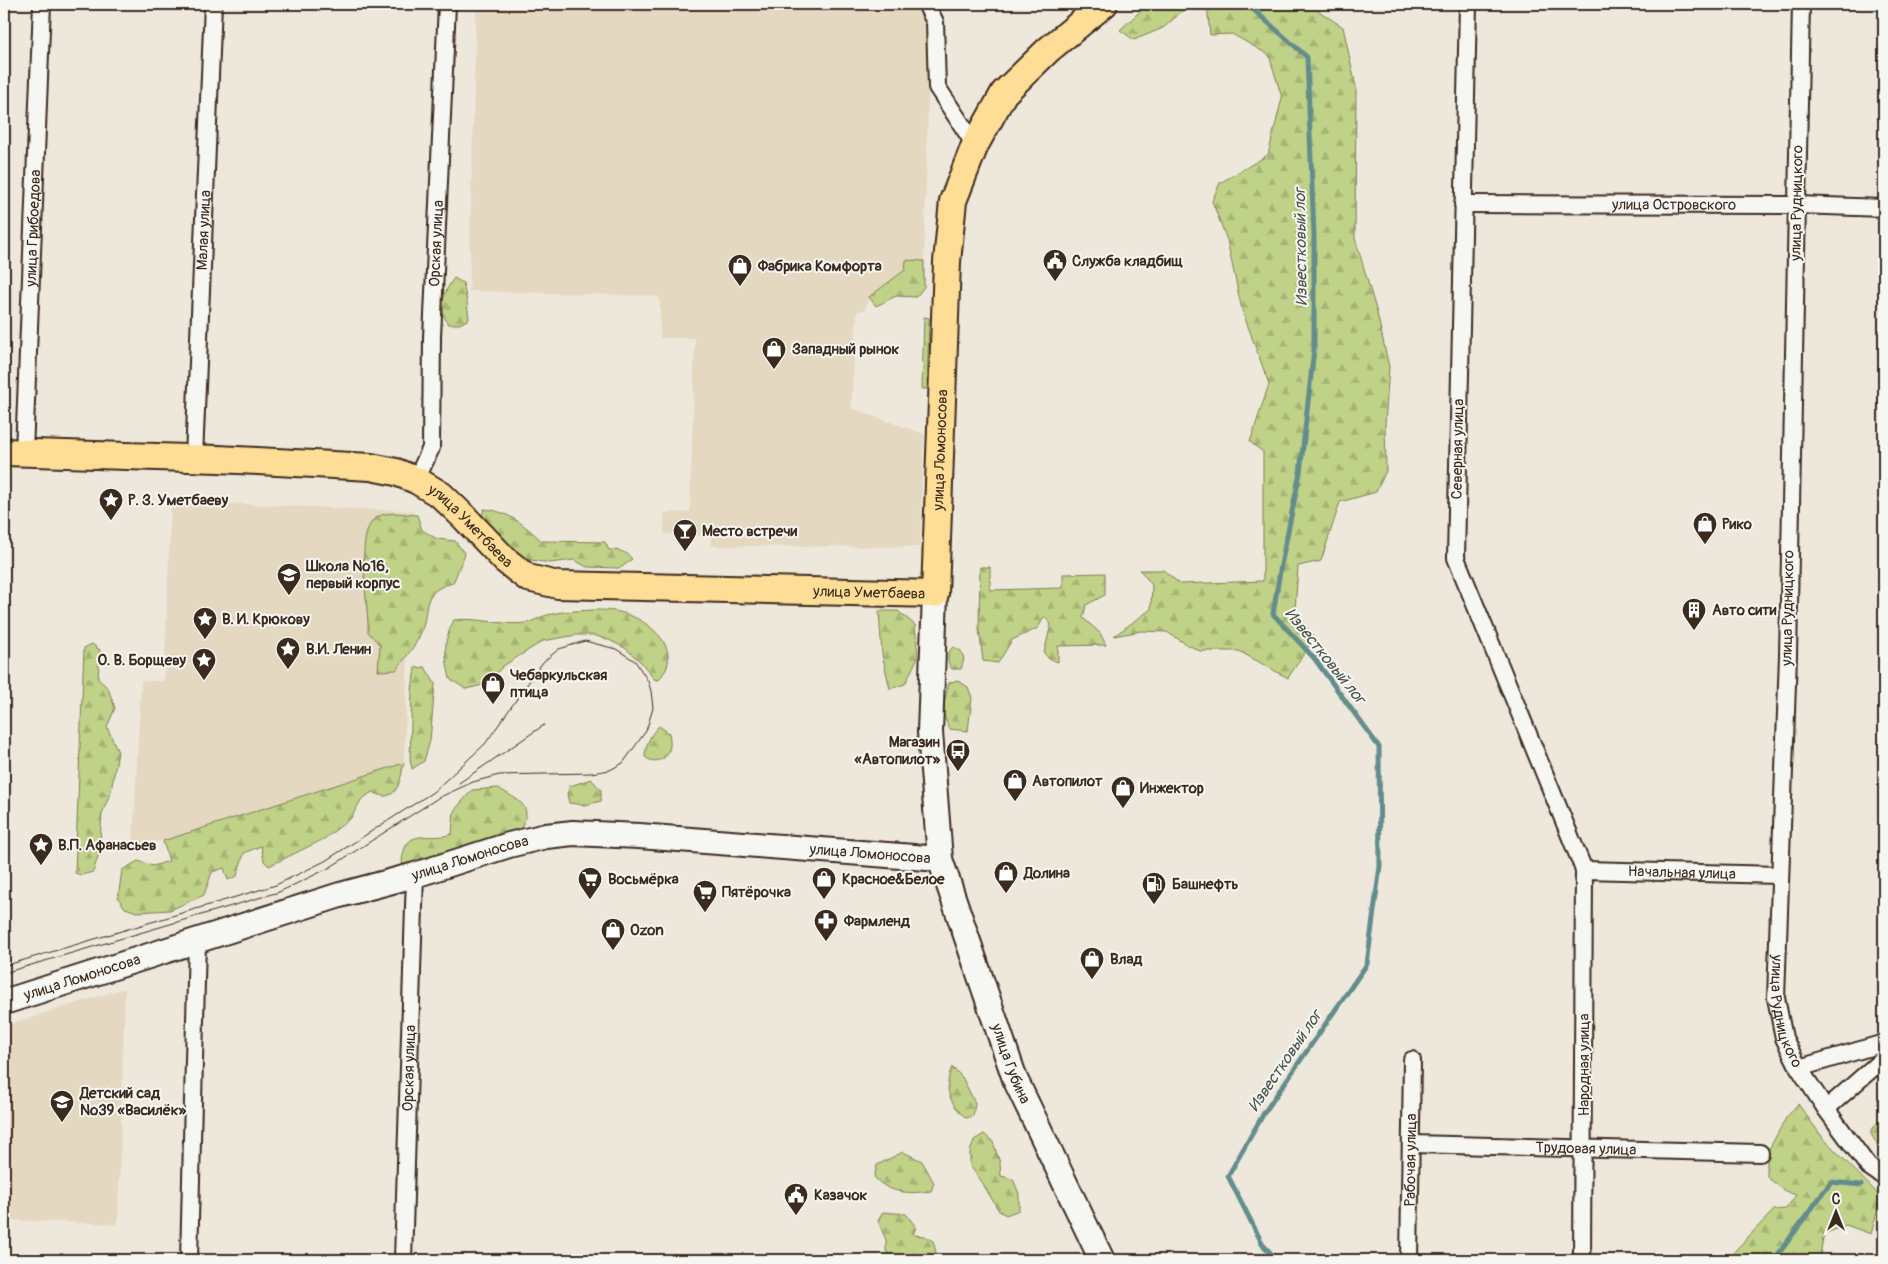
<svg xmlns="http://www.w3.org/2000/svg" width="1888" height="1264" font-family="Pangolin,sans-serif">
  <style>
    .built { fill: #e4d8c1 }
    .grass { fill: url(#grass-tufts); stroke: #7d7e52 }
    .forest { fill: url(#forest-firs); stroke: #7d7e52 }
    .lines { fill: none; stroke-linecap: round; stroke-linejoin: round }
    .stream { stroke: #638d8c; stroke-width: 5 }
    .street-casing { stroke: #3b2a1e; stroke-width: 20 }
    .secondary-casing { stroke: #3b2a1e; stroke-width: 28 }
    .primary-casing { stroke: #3b2a1e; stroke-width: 30 }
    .street { stroke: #f6f6f2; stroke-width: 16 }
    .secondary { stroke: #f6f6f2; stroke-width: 24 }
    .primary { stroke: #fedd96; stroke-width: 26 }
    .tram { stroke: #3b2a1e; stroke-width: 1 }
    .labels { text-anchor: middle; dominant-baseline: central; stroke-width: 4; stroke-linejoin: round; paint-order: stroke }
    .street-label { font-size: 15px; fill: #3b2a1e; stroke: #f6f6f2 }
    .poi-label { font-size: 15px; font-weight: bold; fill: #3b2a1e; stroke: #f6f6f2; text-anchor: start }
    .water-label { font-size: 16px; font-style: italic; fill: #4c534c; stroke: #f6f6f2 }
  </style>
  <defs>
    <pattern id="grass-tufts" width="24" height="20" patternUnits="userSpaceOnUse" patternTransform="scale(1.25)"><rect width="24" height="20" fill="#bfd287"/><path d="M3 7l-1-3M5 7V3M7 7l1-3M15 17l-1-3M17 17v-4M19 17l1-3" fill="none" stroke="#a5b474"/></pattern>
    <pattern id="forest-firs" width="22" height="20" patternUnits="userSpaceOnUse" patternTransform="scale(1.25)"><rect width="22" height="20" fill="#bfd287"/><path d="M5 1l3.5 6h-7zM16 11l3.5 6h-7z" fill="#a5b474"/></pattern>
  </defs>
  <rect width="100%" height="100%" fill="#eee8dc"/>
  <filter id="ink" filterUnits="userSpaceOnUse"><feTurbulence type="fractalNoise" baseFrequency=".02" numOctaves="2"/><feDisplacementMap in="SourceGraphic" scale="10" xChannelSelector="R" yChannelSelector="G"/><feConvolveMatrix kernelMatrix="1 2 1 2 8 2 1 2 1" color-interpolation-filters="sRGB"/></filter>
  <g filter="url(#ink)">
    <path class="built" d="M476,4H909L930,25L924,261L906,260L905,270L869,297L865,310L857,311L851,408L924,434L920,547L711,546V536L664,534V513L690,512L695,338H660V300L658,296L469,291Z
      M171,501L413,511L404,763L163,841L133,844L141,681H164Z
      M125,988L118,1224L4,1220V1026Z"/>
    <path class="grass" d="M924,317L929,318L927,389H922Z"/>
    <path class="forest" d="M1148,4H1308L1343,27L1356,87L1355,238L1377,313L1389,367L1385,425L1386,471L1376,492L1340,502L1321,561L1298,566L1295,611L1314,638L1288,678L1239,651H1200L1186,644L1167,632L1141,631L1114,636L1151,609L1152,585L1140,570H1163L1180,584L1263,581V452L1250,442L1269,384L1242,310L1227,240L1212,201L1220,183L1268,155L1282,98L1269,55L1232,34L1210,35L1207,5L1185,9L1163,28L1134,40L1120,30Z
      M906,260L924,261V287L916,297L896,296L876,306L869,297L905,270Z
      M454,278L463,283L467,302L469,319L460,324H448C438,308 443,293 454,278Z
      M484,509C509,511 525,526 542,541L605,542L609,550C619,550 626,551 632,559L622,567L618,568L587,567L574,560L550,563L531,560L516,554L487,525L482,516Z
      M395,513L417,515L422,530L437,539L455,541L465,554L453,583C418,591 431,611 420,635C415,647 404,659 396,670L378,671L380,645L368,632C369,606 356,545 371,523C376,514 386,514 395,513Z
      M980,567H990V590L1063,588V574L1105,573V595L1086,605L1083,618L1100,633L1106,645L1058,646V662L1049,659L1044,653L1051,624L1044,617L1038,628L1012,640L998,663L983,661L979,629Z
      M594,610C600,610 607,610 614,611C638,614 676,638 667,667C666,671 661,676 659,680L654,679L641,662L625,648L609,640L593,635H576L543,641L503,666L487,684L466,689L450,679C445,654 442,644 454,620C478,617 502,626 526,623C532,622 538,618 544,616C560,611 577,611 594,610Z
      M879,611H898L915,625L918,657L905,684L890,689L882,654Z
      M92,644L100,650L98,679L108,688L115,708L107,727L118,752L111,791L102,814L99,854L93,872L81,875L75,873L84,648Z
      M953,647L961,651L964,659L961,669H952C947,663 946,653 953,647Z
      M425,667L435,684L430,741L424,761L412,769L410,759L412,690L415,668Z
      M957,680L968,687L972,698L968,731L949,729L942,710L949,683Z
      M659,726L669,733C670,738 671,745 669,750C666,761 653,764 645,757C645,746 651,733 659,726Z
      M404,763C401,774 400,796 384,796C381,796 376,793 372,792L361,800L351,818L324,839L269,866L264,861L261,846L244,853L237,876L228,880L224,868L212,872L204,895L170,910L137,912L125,908L118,898L122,870L138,861L153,866L169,861L163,841Z
      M591,779L601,790V801L585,805L569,803L567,794L570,786Z
      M498,788C519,801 537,806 518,832L409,869L402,863C404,825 428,842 452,834L454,811L472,790Z
      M952,1067L962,1077L975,1103L973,1116L966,1118C949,1103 943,1088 952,1067Z
      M1798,1104L1823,1138L1881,1197L1871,1234L1846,1225L1824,1234L1819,1260H1726L1774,1210L1786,1209L1796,1195L1785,1191L1767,1177V1153L1786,1118Z
      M1884,1110V1153L1881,1152L1870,1132L1883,1116Z
      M984,1134L993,1142L1000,1163L1001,1176L1013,1179L1019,1194V1210L1006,1215L999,1211L980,1179L970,1166V1152L974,1140Z
      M903,1152L922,1161L934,1183L931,1191C910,1194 889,1194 874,1177L877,1165Z
      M883,1212L906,1214L916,1227L913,1235L925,1236L933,1241L936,1252L934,1260H890L886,1250V1240L878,1221Z"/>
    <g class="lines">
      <path class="stream" d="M1247,4L1307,57L1314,237V349L1300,473L1281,565L1273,614L1314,658L1379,747L1380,866L1367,964L1264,1113L1228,1176L1263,1245L1277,1260
        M1774,1260L1831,1182L1861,1185"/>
      <defs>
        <g id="street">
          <path d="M926,4L935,22L937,87L975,145"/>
          <path d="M1468,4L1456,558L1584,870L1582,1260"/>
          <path id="s1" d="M1801,4L1788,655L1776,998L1784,1038L1799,1068L1826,1109L1868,1166L1884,1177"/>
          <path id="s2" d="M1463,204L1797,205L1884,208"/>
          <path id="s3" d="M24,452L42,4"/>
          <path id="s4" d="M194,458L213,4"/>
          <path id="s5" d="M416,480L431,448L432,337L447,4"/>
          <path id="s6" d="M1584,870L1779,875"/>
          <path d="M1799,1068L1884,1043"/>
          <path d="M1826,1109L1884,1058"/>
          <path id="s7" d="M1412,1144L1760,1153"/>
          <path d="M189,1260L197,941"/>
          <path id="s8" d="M403,1260L415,875"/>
          <path id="s9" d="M1409,1260L1412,1060"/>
        </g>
        <g id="secondary">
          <path id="s10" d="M935,594L930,732L940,859L1015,1079L1102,1260"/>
          <path id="s11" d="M4,1002L340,895L415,875L509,845L546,836L573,833L639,836L940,859"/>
        </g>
        <g id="primary">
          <path id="s12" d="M4,452L218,459L371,467L396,472L416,480L441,495L464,517L505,560L528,578L558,585L935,594L947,262L953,201L975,145L1004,93L1048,50L1104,4"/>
        </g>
      </defs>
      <use href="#street" class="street-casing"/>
      <use href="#secondary" class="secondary-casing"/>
      <use href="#primary" class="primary-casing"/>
      <use href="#street" class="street"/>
      <use href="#secondary" class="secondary"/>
      <use href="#primary" class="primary"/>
      <path class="tram" d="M459,783L544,725
        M4,966L276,885L325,861L433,792L485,744L543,662L559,649L585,641L616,649L635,661L648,681L651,691L653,708L646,731L623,763L610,770L591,773L499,775L473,782L438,798L329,868L279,892L4,973"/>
    </g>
  </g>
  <defs>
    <symbol id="civic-pin" viewBox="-11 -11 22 30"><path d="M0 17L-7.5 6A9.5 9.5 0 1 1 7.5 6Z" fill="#3b2a1e" stroke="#f6f6f2"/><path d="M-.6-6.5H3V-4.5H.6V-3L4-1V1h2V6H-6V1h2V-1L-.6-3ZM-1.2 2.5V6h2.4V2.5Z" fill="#fff"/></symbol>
    <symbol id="shop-pin" viewBox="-11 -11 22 30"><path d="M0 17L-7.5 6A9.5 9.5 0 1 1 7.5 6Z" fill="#3b2a1e" stroke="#f6f6f2"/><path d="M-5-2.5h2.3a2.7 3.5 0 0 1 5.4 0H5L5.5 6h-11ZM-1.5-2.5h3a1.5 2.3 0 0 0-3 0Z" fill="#fff"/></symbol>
    <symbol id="sight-pin" viewBox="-11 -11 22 30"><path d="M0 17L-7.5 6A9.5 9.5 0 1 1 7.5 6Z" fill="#3b2a1e" stroke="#f6f6f2"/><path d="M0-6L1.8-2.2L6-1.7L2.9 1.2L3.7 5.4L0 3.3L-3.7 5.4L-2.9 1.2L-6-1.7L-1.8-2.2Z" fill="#fff"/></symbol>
    <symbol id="bar-pin" viewBox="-11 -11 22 30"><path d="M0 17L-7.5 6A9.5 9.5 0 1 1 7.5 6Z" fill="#3b2a1e" stroke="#f6f6f2"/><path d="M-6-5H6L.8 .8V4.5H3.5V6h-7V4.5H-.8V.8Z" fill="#fff"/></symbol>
    <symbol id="school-pin" viewBox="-11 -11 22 30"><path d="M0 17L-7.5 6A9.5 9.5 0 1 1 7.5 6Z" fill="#3b2a1e" stroke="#f6f6f2"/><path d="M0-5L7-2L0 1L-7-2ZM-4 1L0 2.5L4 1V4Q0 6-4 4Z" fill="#fff"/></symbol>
    <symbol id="building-pin" viewBox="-11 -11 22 30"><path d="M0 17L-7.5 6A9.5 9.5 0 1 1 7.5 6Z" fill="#3b2a1e" stroke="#f6f6f2"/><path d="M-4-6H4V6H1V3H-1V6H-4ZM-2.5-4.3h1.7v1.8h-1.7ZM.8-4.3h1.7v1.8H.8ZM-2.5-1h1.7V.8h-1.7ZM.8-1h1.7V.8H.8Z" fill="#fff"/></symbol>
    <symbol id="bus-pin" viewBox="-11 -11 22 30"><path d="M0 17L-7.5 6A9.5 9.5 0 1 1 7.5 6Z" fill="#3b2a1e" stroke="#f6f6f2"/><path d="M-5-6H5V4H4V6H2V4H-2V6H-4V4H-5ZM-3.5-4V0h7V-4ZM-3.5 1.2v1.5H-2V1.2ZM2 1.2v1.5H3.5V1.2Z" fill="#fff"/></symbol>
    <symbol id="supermarket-pin" viewBox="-11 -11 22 30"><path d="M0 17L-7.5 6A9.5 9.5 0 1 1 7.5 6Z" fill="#3b2a1e" stroke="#f6f6f2"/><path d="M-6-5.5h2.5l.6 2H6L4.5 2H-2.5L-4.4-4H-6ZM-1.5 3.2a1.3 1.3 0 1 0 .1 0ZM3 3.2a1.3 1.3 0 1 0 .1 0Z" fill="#fff"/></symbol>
    <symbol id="fuel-pin" viewBox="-11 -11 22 30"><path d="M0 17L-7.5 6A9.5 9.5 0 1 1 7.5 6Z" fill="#3b2a1e" stroke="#f6f6f2"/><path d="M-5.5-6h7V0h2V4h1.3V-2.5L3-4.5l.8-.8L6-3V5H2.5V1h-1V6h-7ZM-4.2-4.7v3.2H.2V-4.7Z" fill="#fff"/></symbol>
    <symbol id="pharmacy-pin" viewBox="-11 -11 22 30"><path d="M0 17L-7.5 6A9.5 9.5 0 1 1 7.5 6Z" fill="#3b2a1e" stroke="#f6f6f2"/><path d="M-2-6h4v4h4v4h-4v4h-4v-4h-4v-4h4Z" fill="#fff"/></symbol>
  </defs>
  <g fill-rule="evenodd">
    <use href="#civic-pin" x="1041" y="247" width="28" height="38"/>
    <use href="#shop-pin" x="726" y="252" width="28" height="38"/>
    <use href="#shop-pin" x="760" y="335" width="28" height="38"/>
    <use href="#sight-pin" x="97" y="486" width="28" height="38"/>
    <use href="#shop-pin" x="1691" y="510" width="28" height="38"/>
    <use href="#bar-pin" x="671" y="517" width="28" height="38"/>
    <use href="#school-pin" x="275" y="561" width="28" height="38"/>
    <use href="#building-pin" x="1680" y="596" width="28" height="38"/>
    <use href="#sight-pin" x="191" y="605" width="28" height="38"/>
    <use href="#sight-pin" x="274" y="635" width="28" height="38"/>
    <use href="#sight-pin" x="190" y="646" width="28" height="38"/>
    <use href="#shop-pin" x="479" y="670" width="28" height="38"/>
    <use href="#bus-pin" x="944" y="737" width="28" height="38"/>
    <use href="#shop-pin" x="1001" y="767" width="28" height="38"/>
    <use href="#shop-pin" x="1109" y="774" width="28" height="38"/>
    <use href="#sight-pin" x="27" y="831" width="28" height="38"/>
    <use href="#shop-pin" x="992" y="859" width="28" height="38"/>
    <use href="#supermarket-pin" x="576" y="865" width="28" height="38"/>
    <use href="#shop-pin" x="810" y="865" width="28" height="38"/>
    <use href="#fuel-pin" x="1140" y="870" width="28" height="38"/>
    <use href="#supermarket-pin" x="691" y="878" width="28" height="38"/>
    <use href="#pharmacy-pin" x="812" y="907" width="28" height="38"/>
    <use href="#shop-pin" x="599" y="916" width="28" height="38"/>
    <use href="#shop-pin" x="1078" y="945" width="28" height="38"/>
    <use href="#school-pin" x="48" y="1088" width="28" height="38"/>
    <use href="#civic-pin" x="782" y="1181" width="28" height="38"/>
  </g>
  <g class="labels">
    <g class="street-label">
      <text transform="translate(1797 203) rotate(-89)">улица Рудницкого</text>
      <text stroke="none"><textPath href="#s2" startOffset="211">улица Островского</textPath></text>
      <text stroke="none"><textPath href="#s3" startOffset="224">улица Грибоедова</textPath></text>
      <text stroke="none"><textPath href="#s4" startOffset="228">Малая улица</textPath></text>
      <text stroke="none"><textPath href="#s5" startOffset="240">Орская улица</textPath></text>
      <text stroke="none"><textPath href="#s12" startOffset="1116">улица Ломоносова</textPath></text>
      <text transform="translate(1458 449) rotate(-89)">Северная улица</text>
      <text stroke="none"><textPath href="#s12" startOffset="486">улица Уметбаева</textPath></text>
      <text stroke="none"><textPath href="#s12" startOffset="906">улица Уметбаева</textPath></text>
      <text transform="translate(1788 608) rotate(-89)">улица Рудницкого</text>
      <text stroke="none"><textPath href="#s11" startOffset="892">улица Ломоносова</textPath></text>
      <text stroke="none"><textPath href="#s11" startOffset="488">улица Ломоносова</textPath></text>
      <text stroke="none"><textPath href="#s6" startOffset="98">Начальная улица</textPath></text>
      <text stroke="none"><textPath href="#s11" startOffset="82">улица Ломоносова</textPath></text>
      <text stroke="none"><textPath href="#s1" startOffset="1009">улица Рудницкого</textPath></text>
      <text stroke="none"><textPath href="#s10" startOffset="482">улица Губина</textPath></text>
      <text transform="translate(1584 1065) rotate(-90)">Народная улица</text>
      <text stroke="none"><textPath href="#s8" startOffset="192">Орская улица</textPath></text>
      <text stroke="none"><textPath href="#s7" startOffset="174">Трудовая улица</textPath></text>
      <text stroke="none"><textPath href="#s9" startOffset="100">Рабочая улица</textPath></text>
    </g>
    <g class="poi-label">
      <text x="1072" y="261">Служба кладбищ</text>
      <text x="758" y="266">Фабрика Комфорта</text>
      <text x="792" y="349">Западный рынок</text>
      <text x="128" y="500">Р. З. Уметбаеву</text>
      <text x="1722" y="524">Рико</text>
      <text x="702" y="531">Место встречи</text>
      <text x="306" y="566">Школа №16,<tspan x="306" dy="17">первый корпус</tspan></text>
      <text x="1712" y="610">Авто сити</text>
      <text x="222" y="619">В. И. Крюкову</text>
      <text x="306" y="649">В.И. Ленин</text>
      <text x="186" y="660" text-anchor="end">О. В. Борщеву</text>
      <text x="510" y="675">Чебаркульская<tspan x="510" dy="17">птица</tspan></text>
      <text x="940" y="742" text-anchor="end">Магазин<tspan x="940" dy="17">«Автопилот»</tspan></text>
      <text x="1032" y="781">Автопилот</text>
      <text x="1140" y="788">Инжектор</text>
      <text x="58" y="845">В.П. Афанасьев</text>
      <text x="1024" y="873">Долина</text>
      <text x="608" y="879">Восьмёрка</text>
      <text x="842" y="879">Красное&amp;Белое</text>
      <text x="1172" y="884">Башнефть</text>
      <text x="722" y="892">Пятёрочка</text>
      <text x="844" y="921">Фармленд</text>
      <text x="630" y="930">Ozon</text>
      <text x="1110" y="959">Влад</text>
      <text x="80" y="1093">Детский сад<tspan x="80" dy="17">№39 «Василёк»</tspan></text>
      <text x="814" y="1195">Казачок</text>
    </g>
    <g class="water-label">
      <text transform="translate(1301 247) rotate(-91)">Известковый лог</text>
      <text transform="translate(1325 656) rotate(51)">Известковый лог</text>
      <text transform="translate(1285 1061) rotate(-56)">Известковый лог</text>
    </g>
  </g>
  <rect width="1888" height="1264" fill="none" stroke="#f6f6f2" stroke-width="20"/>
  <rect x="10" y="10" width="1868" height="1244" fill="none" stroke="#3b2a1e" stroke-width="2" filter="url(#ink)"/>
  <g transform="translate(1836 1212)" stroke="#f6f6f2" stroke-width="4" paint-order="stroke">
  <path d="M0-4L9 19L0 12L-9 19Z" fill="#3b2a1e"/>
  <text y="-8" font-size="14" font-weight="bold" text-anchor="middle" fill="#3b2a1e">С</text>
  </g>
</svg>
